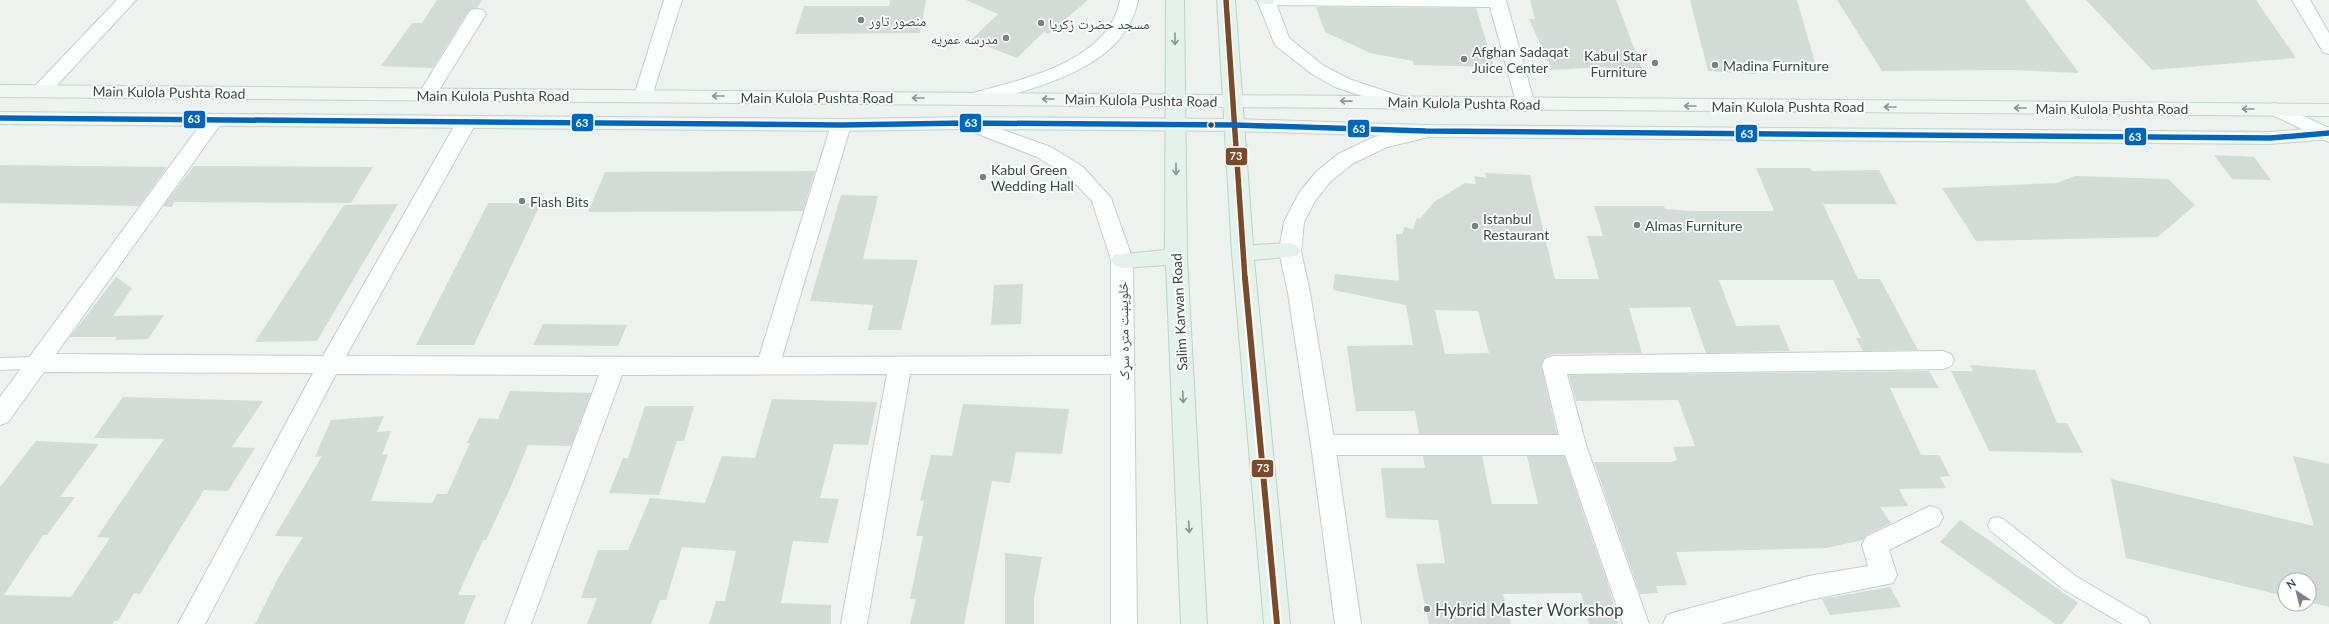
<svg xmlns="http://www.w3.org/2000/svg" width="2329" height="624" font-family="Lato,'Noto Naskh Arabic',sans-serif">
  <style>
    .building { fill: #d3dbd6; fill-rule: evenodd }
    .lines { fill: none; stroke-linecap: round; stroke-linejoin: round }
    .service-casing { stroke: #c7cec9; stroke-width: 2 }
    .minor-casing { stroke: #c7cec9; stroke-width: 2 }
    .tertiary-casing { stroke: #c7cec9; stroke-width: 2 }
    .secondary-casing { stroke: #c3d2ca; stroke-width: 2 }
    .primary-casing { stroke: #b9d5c5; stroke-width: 2 }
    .service { fill: #fcfdfd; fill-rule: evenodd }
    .minor { fill: #fcfdfd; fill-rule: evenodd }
    .tertiary { fill: #fcfdfd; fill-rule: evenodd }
    .secondary { fill: #f0f7f3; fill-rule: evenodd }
    .primary { fill: #e4f2eb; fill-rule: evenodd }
    .bus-1-far1-casing { stroke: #fff; stroke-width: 8 }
    .bus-1-casing { stroke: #fff; stroke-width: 10 }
    .bus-2-casing { stroke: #fff; stroke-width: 8 }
    .bus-1-far1 { stroke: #7a4b2a; stroke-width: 5.5 }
    .bus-1 { stroke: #7a4b2a; stroke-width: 6 }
    .bus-2 { stroke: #0065bd; stroke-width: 5.5 }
    .oneway { stroke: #85968b }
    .oneway2 { stroke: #8a988f }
    .poi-dot { fill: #77857b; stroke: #fff; stroke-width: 1.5 }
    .bus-dot { fill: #374a3d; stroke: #fff; stroke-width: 1.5 }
    .labels { text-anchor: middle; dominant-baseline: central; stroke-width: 3.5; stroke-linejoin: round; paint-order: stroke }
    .poi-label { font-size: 14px; fill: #374a3d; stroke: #fff; text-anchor: start }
    .street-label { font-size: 14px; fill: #374a3d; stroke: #fff }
    .near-poi-label { font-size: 17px; fill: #374a3d; stroke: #fff; text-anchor: start }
    .line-badge { stroke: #fff; stroke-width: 1.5 }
    .badge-label { font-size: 11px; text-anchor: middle; font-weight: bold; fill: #fff }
  </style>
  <rect width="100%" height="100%" fill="#edf2ef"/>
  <path class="building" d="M437,0H482L477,8L471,9L467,13L433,68L381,66L412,23H422Z
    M890,0H926L920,33L795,34L804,6H889Z
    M966,0H1088L1048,34L1044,32L1017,58L971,40L998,14Z
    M1530,0H1616L1642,69H1607L1606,67L1552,70L1529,19H1535Z
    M1690,0H1797L1816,66L1752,60L1756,74L1708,71Z
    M1837,0H2025L2079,73L2009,70L1882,71Z
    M2086,0H2256L2296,58L2152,70Z
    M1316,7L1476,8L1494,67L1414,65L1413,61L1370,53L1325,32Z
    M2214,155L2254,157L2271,180L2232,179Z
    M0,165L167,167L139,206L0,203Z
    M194,166L373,167L351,203L174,202L172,207L163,206Z
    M1756,168H1810L1812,171L1879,170L1897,204H1823L1858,279H1880L1918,350L1863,351L1856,338H1861L1833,280H1719L1736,326L1779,325L1790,351L1706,353L1690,307L1629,308L1642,353L1553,354L1544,358L1541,365L1557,434H1419L1415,411H1356L1347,346L1413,345L1406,305L1333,290L1335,274L1399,281L1396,234H1403L1404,227L1413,229L1417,218L1420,219L1434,202L1465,183L1476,184L1474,176L1487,178L1485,173L1530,175L1555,279H1599L1587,236H1603L1594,206H1664L1665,209L1692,211H1774ZM1435,310L1478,311L1489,353L1445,354Z
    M815,171L803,211L588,212L605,172Z
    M2075,176L2168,179L2195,205L2158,237L1976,241L1942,188L2057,183Z
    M841,195L878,196L863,259L918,260L901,330H868L873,305L810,301Z
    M488,203H541L474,345H416Z
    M398,204L317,341L255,342L344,205Z
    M116,277L132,288L113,316L164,315L148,339L115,340L117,337H70Z
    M1023,284L1021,324L991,325L994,285Z
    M543,324L627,325L618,346L533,345Z
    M1970,365L2035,370L2057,423H2067L2083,453L1989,451L1951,371H1973Z
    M1929,371L1939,388H1890L1921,455H1939L1950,476L1940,477L1946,488L1899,489L1908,506L1880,507L1891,523L1865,536L1863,540L1826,548L1676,552L1687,585L1656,586L1658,593L1640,594L1594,462H1672L1677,460L1673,447L1695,446L1678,400L1576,401L1569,375Z
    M510,391L591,393L571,446L528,445L509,491L486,540H483L458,595H476L464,624H255L278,578L303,537L275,536L322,456L315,457L331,420L384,416L377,432L391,431L382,455L388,454L371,501L432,503L437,494H447L470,443H467L479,418L498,419Z
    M123,397L263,401L232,447L255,448L228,491L204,490L140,594L134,593L118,621H114L113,624H0V487L36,441L99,444L60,497H75L47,535H43L4,595L71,597L110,538L97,537L164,439L94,438Z
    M772,399L877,402L868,445L834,444L820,498L839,499L828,543L793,541L781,603L831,605V624H709L716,601H725L736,551L682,547L666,600H660L651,624H587L597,598H581L598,550H628L650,498L705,503L722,456L755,458Z
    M963,404L1069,409L1062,454L1016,452L1010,483L992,481L964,624H910L916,599H910L923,536H916L924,501H920L931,455L952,456Z
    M645,406H694L684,441H677L659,495L609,493L623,458H628Z
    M1423,456H1482L1492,504H1538L1527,456H1564L1611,594L1618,624H1589L1581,593L1503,594L1511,624H1429L1416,564L1445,563L1438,520L1386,518L1381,468H1425Z
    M2293,456L2329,464V607L2309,602V580H2285V596L2126,558L2111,479L2314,526Z
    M1960,520L2078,603L2062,624H2055L1940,542Z
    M1005,553L1042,557L1034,598V624H1005Z
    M1890,587L1901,607L1830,615L1822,599Z"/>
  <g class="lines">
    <defs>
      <path id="service" d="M37,357L43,358L45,363L43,368L0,370V358Z
        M1997,517L2003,519L2077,577L2147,618L2150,624H2123L2063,589L1991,531L1988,525L1991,519Z"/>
      <path id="minor" d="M117,0H136L48,95L41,97L34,95L32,91L34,87Z
        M664,0H682L652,96L650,100L643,102L636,100L634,96Z
        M1257,0H1506L1535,105L1533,109L1526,111L1519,109L1517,105L1490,7L1266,5L1260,4Z
        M2292,0H2310L2329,33V54L2323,52Z
        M477,9L483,10L486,14L436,95L434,99L427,101L420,99L418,95L468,14L471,10Z
        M2275,103L2329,128V142L2268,113L2266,109L2268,105Z
        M213,115L220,117L223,121L220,125L56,354L323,356L456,123L459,119L466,117L473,119L476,123L346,356L759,357L831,125L834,121L841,119L848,121L851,125L782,357L1124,356L1132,359L1135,365L1132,371L1124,374H910L867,624H841L887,374L622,375L531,624H505L599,375L336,374L205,624H178L313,373L44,372L8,422L0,425V397L206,117Z
        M1943,351L1951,354L1954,360L1951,366L1943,369L1567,374L1586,445L1649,624H1623L1565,455H1323L1315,452L1311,445L1315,438L1323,435H1559L1542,365L1545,359L1553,356Z
        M1930,506L1939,509L1943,517L1939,525L1889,550L1897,575L1893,583L1809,600L1720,624H1663L1667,615L1676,612L1809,576L1868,566L1862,545L1866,537Z"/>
      <path id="tertiary" d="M1120,0H1138C1126,69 1033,89 976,104L969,102L967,98L969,94C1021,80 1109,62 1120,0Z
        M1257,0H1275L1289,38L1324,66L1349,79L1406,98L1408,102L1406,106L1399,108L1392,106L1335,87L1312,74L1275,45Z
        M967,117L1051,147L1083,167L1111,198L1133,260L1137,624H1111V260L1092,201L1069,177L1037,157L960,127L957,123L960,119Z
        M1426,125L1433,126L1436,131L1433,136L1387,147L1352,164L1330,182L1315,201L1304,222L1301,251L1310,293L1335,445L1361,624H1335L1311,445L1288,293L1279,251L1284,222L1299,193L1316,172L1338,154L1374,137Z"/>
      <path id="secondary" d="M0,85L2329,104V116L0,97Z
        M0,112L841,119L967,117L1235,119L1426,125L2270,132L2329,127V139L2270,144L1426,137L1235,131L967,129L841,131L0,124Z"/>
      <path id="primary" d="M1166,0H1184L1187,257L1207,624H1181L1166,265L1122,268L1114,265L1111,260L1114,255L1165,250Z
        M1217,0H1235L1253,245L1290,243L1297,246L1301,251L1297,256L1254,260L1290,624H1264L1232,253Z
        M1256,0H1275L1272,4H1259Z"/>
    </defs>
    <use href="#service" class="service-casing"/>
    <use href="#minor" class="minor-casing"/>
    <use href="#tertiary" class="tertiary-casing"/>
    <use href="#secondary" class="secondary-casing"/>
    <use href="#primary" class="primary-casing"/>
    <use href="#service" class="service"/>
    <use href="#minor" class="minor"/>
    <use href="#tertiary" class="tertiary"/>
    <use href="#secondary" class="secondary"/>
    <use href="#primary" class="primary"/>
    <defs>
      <path id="bus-1-far1" d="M1226,0L1245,279"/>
      <path id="bus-1" d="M1245,278L1277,624"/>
      <path id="bus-2" d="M0,118L841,125L967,123L1235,125L1426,131L2270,138L2329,133"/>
    </defs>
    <use href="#bus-1-far1" class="bus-1-far1-casing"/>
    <use href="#bus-1" class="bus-1-casing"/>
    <use href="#bus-2" class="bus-2-casing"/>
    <use href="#bus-1-far1" class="bus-1-far1"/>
    <use href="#bus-1" class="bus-1"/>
    <use href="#bus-2" class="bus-2"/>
  </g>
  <defs><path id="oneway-shaft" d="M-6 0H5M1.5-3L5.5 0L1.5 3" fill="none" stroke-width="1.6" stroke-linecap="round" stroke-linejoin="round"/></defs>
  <g class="oneway">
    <use href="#oneway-shaft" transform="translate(1175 39) rotate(90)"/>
    <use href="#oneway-shaft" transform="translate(1176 169) rotate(90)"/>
    <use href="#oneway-shaft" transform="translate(1183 397) rotate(87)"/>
    <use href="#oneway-shaft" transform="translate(1189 527) rotate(87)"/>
  </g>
  <g class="oneway2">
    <use href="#oneway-shaft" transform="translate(718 96) rotate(-180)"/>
    <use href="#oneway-shaft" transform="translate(918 98) rotate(-180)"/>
    <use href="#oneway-shaft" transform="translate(1048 99) rotate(-180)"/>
    <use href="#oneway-shaft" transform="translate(1346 101) rotate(-179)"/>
    <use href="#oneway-shaft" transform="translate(1690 106) rotate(-180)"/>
    <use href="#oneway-shaft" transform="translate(1890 107) rotate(-180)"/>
    <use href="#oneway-shaft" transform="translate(2020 108) rotate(-180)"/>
    <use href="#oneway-shaft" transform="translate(2248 109) rotate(-180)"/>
  </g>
  <g class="poi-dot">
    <circle cx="861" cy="20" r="4"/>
    <circle cx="1041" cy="23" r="4"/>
    <circle cx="1006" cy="38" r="4"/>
    <circle cx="1464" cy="59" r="4"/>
    <circle cx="1655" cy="63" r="4"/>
    <circle cx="1715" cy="65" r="4"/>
    <circle cx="983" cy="177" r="4"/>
    <circle cx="522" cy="201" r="4"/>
    <circle cx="1637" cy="225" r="4"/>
    <circle cx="1475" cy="226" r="4"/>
    <circle cx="1427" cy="609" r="4"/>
  </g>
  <circle class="bus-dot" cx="1211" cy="125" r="3.5"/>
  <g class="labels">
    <g class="poi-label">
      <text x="869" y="20">منصور تاور</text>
      <text x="1049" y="23">مسجد حضرت زکریا</text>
      <text x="998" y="38" text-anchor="end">مدرسه عمریه</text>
      <text x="1472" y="51">Afghan Sadaqat<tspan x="1472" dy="16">Juice Center</tspan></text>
      <text x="1647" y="55" text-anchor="end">Kabul Star<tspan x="1647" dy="16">Furniture</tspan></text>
      <text x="1723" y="65">Madina Furniture</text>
      <text x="991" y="169">Kabul Green<tspan x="991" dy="16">Wedding Hall</tspan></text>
      <text x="530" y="201">Flash Bits</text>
      <text x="1483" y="218">Istanbul<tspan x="1483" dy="16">Restaurant</tspan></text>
      <text x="1645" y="225">Almas Furniture</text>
    </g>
    <g class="street-label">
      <text transform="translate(169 92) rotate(1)">Main Kulola Pushta Road</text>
      <text x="493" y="95">Main Kulola Pushta Road</text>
      <text x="817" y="97">Main Kulola Pushta Road</text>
      <text transform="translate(1141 100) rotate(1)">Main Kulola Pushta Road</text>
      <text transform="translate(1464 103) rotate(1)">Main Kulola Pushta Road</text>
      <text x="1788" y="106">Main Kulola Pushta Road</text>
      <text x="2112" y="108">Main Kulola Pushta Road</text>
      <text transform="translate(1179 312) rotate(-93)">Salim Karwan Road</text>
      <text transform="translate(1123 331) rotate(-91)">څلویښت متره سړک</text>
    </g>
    <g class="near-poi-label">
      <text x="1435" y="609">Hybrid Master Workshop</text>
    </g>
  </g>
  <g class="line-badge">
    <rect x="183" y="110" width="23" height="19" rx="4" fill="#0065bd"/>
    <rect x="571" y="113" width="23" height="19" rx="4" fill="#0065bd"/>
    <rect x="959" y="113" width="23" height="20" rx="4" fill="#0065bd"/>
    <rect x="1347" y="119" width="23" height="19" rx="4" fill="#0065bd"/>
    <rect x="1735" y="124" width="23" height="19" rx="4" fill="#0065bd"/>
    <rect x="2124" y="127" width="23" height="19" rx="4" fill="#0065bd"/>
    <rect x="1225" y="147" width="23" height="19" rx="4" fill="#7a4b2a"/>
    <rect x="1251" y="459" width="23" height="19" rx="4" fill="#7a4b2a"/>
  </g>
  <g class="badge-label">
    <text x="194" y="123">63</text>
    <text x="582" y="127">63</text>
    <text x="971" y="127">63</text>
    <text x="1359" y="133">63</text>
    <text x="1747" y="138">63</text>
    <text x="2135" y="141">63</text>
    <text x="1236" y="160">73</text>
    <text x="1263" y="472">73</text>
  </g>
  <g transform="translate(2297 592) rotate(325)"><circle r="19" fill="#ffffff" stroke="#afb7b1"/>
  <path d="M0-3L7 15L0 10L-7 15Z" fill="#77857b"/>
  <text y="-6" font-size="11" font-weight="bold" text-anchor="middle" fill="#374a3d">N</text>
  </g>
</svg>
